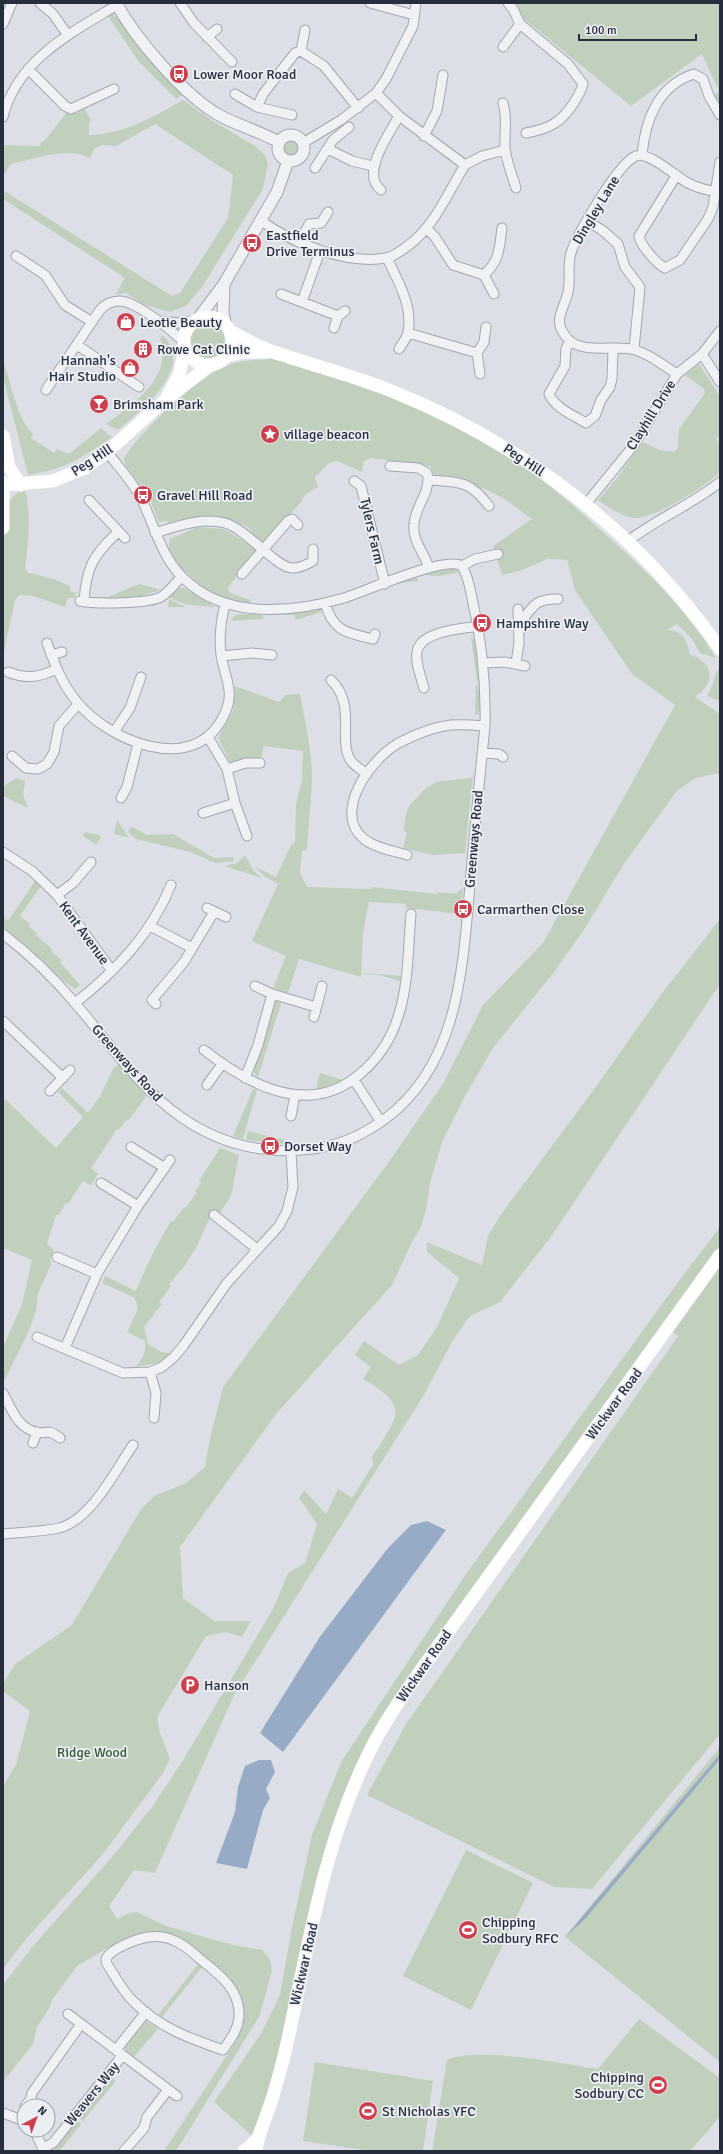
<svg xmlns="http://www.w3.org/2000/svg" width="723" height="2154" font-family="Signika,sans-serif">
  <style>
    .green { fill: #c1d0bd }
    .water { fill: #97abc7 }
    .lines { fill: none; stroke-linecap: round; stroke-linejoin: round }
    .minor-casing { stroke: #a2a7b0; stroke-width: 11 }
    .tertiary-casing { stroke: #a2a7b0; stroke-width: 13 }
    .minor { stroke: #eff1f5; stroke-width: 9 }
    .tertiary { stroke: #eff1f5; stroke-width: 11 }
    .secondary { stroke: #fff; stroke-width: 13 }
    .labels { text-anchor: middle; dominant-baseline: central; stroke-width: 3.5; stroke-linejoin: round; paint-order: stroke }
    .poi-label { font-size: 14px; fill: #262d3d; stroke: #ebeff4; text-anchor: start }
    .street-label { font-size: 14px; fill: #262d3d; stroke: #ebeff4 }
    .park-label { font-size: 14px; fill: #385833; stroke: #ebeff4 }
  </style>
  <rect width="100%" height="100%" fill="#dce0e6"/>
  <path class="green" d="M516,3H720V108L714,96L719,91L702,54L631,106L523,18Z
    M112,14L120,19L184,94L176,99L139,62L108,16Z
    M183,100L213,121L255,146L265,155L268,164L263,189L202,287L186,306L170,312L145,305L126,293L115,295L125,278L3,199V194L6,192L172,296L180,293L228,218L233,175L155,124L116,146L103,145L94,149L90,158C67,146 35,159 11,164L3,176V152L5,145L41,146L40,143L45,140L67,112L75,114L85,109L91,121L89,124V135C124,134 153,117 183,100Z
    M282 148a8 8 0 1 1 16 0a8 8 0 1 1-16 0Z
    M189 341a18 18 0 1 1 36 0a18 18 0 1 1-36 0Z
    M162,335C197,366 141,411 118,430L106,424C132,405 174,377 160,339Z
    M271,359C303,365 333,376 363,387C412,405 461,426 505,453C538,474 568,501 597,527C642,567 685,606 716,658L700,653L691,638L677,624L667,630C684,631 687,640 690,655L697,657L708,667C713,681 706,689 695,697L720,714V773L695,778L676,792L623,865L585,928L554,972L493,1048L465,1096L442,1142L430,1183L426,1211L420,1229L412,1242L392,1285L276,1414L180,1547L183,1598L214,1621H251L242,1637L226,1632L206,1636L157,1717L160,1733L170,1759L163,1773L103,1854L26,1939L3,1969V1786L16,1765L30,1711L3,1691V1684L15,1664L72,1625L141,1509L154,1496L186,1483L205,1467L210,1438L223,1387L388,1163L443,1084L483,1005L543,943L675,705L632,674L575,590L567,560L548,559L522,570L502,575L493,546L532,519L503,498L483,488L481,490L465,480L452,476L434,475L430,466L371,458L364,461L362,472L337,461L329,463L315,477L318,487C299,496 306,498 294,510C283,521 273,530 263,542L256,537L248,527L226,519L196,517L168,523L167,521L159,522L148,495L125,464L124,458C142,430 199,375 231,364C244,360 257,360 271,359Z
    M3,360C10,379 18,423 33,433L31,438L54,453L57,449L69,454L101,428L112,437C81,459 65,469 28,475L3,377Z
    M699,364L720,396V435L716,439L720,444V472C706,486 653,520 634,518C620,516 609,507 598,500L617,478L643,442L659,450L674,452L678,448L679,429L705,393L704,389L685,375Z
    M25,490C32,512 28,547 25,569L29,573L54,579L70,586V591L76,593L75,598H68L65,607L33,596L19,595L15,601L3,656V542L7,505L15,494Z
    M198,527L224,529L257,549L227,589L232,594L251,600L250,603L235,602L203,589V587C192,578 163,556 170,539Z
    M451,567L460,572L439,576L420,575Z
    M416,575L418,581L393,584Z
    M139,584L161,590L141,596L103,599L101,597H108Z
    M176,587L184,588L215,607C198,606 182,606 168,596Z
    M169,599L186,607H168Z
    M319,610L322,612L295,620V615L269,614Z
    M240,614H261L264,619L231,621L234,616Z
    M471,637L476,642L480,680L477,682Z
    M719,668H720V701L707,696C714,686 714,674 719,668Z
    M476,685H478V690H481V708L477,715H475Z
    M235,686L279,702L285,695L300,694C305,721 311,747 312,773C312,799 308,824 307,850L302,851L300,873L307,887L371,889L372,887L437,894V892L456,894L463,887L461,914L406,908V904L369,902L363,932L361,977L299,959L288,993L273,988L286,956L252,941L278,884L264,876L254,866L276,877L291,845L295,842L296,803L302,780L303,751L264,746L261,760L233,764L230,762L218,738L233,711Z
    M473,776L465,853L433,855L403,848L407,832L404,831L405,818L409,806L427,787L437,782L470,778Z
    M17,778L25,781L23,795L28,808L3,796V786Z
    M117,820L129,838L114,834Z
    M131,826L147,835L173,834L214,858L233,857L234,861L215,863L190,852L136,839L128,832Z
    M85,832L99,835L101,837L96,845L83,836Z
    M245,855L254,871L262,878L224,866L237,863Z
    M35,881L41,886L20,916L30,924L28,926L37,933L36,935L52,949L51,951L62,960L60,962L80,985L75,989L66,983L3,927V917L8,921Z
    M720,919V984L553,1234L500,1302L470,1316L453,1340L424,1395L234,1695L155,1873L134,1870L109,1906L117,1919L130,1913L137,1912L166,1926L233,1945L262,1950L270,1959L272,1971L259,2017L176,2151H164L237,2040L239,1996L177,1938L123,1942L121,1940L77,1966L52,2000L50,2007L37,2027L33,2044L3,2082V1985L33,1946L112,1857L152,1807L182,1762L273,1609L288,1573L305,1563L317,1524L299,1498L304,1490L326,1514L338,1489L352,1498L373,1465L372,1457C397,1417 412,1407 363,1379L371,1367L355,1355L364,1341L399,1365L418,1355L437,1327L459,1278L427,1252V1242L482,1265L488,1236L502,1213L595,1088L660,996Z
    M363,973L401,976L400,981L379,975L364,974Z
    M280,1001L281,1003L258,1077L254,1073V1070L274,1002Z
    M120,1063L148,1094L128,1121L126,1120L119,1130L117,1129L91,1168L98,1174L91,1185L83,1181L68,1204L66,1203L59,1215H56L47,1244L54,1250L50,1260L52,1262L38,1294L36,1310L30,1329L3,1383V1347L22,1304L32,1260L3,1248V1100L5,1099L56,1148L83,1117L58,1092L62,1088L88,1113L100,1096L113,1069Z
    M320,1073L343,1080L316,1090Z
    M253,1089L257,1090L243,1139L233,1136Z
    M248,1131L285,1140V1144L246,1140Z
    M220,1148L239,1155L231,1196L220,1213L213,1211L196,1248L183,1268L169,1284L171,1286L159,1302L162,1304L144,1327L148,1344L161,1352L170,1353L158,1363L135,1367C143,1359 146,1353 145,1341L127,1332L138,1309L135,1298L102,1283L105,1276L136,1291C146,1266 157,1244 171,1221L173,1222L184,1207L186,1208L197,1192L195,1191L201,1183L199,1181Z
    M720,1227V1246L379,1723L298,1960L275,2067L262,2113L251,2135L214,2102L262,2032L280,1995L292,1927L312,1835L341,1762L466,1574L678,1282Z
    M720,1267V1734L592,1889L554,1887L367,1795L406,1724L678,1336L673,1332Z
    M720,1747V2062L565,1937Z
    M466,1850L533,1883L471,2010L403,1976Z
    M199,1963L203,1966L162,2017L159,2014Z
    M639,2019L720,2078V2117L690,2151H432L447,2060C478,2046 562,2064 598,2069Z
    M146,2021L158,2029L134,2057L126,2051L125,2046Z
    M315,2062L433,2081L423,2151H370L303,2141Z
    M110,2076L116,2081L83,2121L78,2117Z
    M76,2120L81,2124L60,2151H55L54,2148Z"/>
  <path class="water" d="M427,1521L446,1530L283,1752L260,1733L319,1638L388,1548L411,1525Z
    M720,1754V1759L585,1919L565,1937Z
    M259,1760H271L275,1772L266,1789L270,1798L263,1810L247,1869L216,1863L235,1812L238,1787L245,1766Z"/>
  <g class="lines">
    <defs>
      <path id="minor" d="M40,3L53,14L67,34
        M180,3L194,23L232,62
        M370,3L414,15
        M508,3L513,9L520,24L568,64L583,84C581,92 577,98 573,104C561,123 548,129 526,133
        M3,24L12,3
        M207,37L217,29
        M503,47L520,24
        M301,51L305,30
        M28,69L65,106L71,109L114,89
        M235,94L257,107L292,115
        M503,103C508,120 504,132 505,149C507,163 512,175 516,188
        M257,107L263,94L295,53L301,51L324,66L358,108
        M3,117C17,60 71,33 117,5
        M424,136L437,111L443,75
        M303,143L341,120L376,93L386,79L413,26L416,3
        M328,149L352,161L373,166
        M642,155C645,121 658,85 694,74L703,79L709,96L720,115
        M465,165L482,156L505,150
        M315,168L333,140L349,127
        M676,176L639,236C640,245 657,264 665,268L680,260L708,219L713,207L720,162
        M381,190C360,174 389,134 399,116
        M260,220C291,243 347,265 386,258C396,256 408,246 416,239C437,220 450,189 465,165L399,116L376,93
        M587,221L602,230L618,244L625,267L640,287L634,349
        M426,228L435,237L453,265L484,275
        M300,241L309,224L321,223L328,212
        M16,256L45,275L65,305L92,322
        M387,258C398,281 413,306 408,332C407,338 402,344 399,349
        M281,294L338,316
        M494,294L484,275C500,260 499,249 502,228
        M302,302L320,251
        M159,321L180,323L194,321
        M334,328L338,316L345,311
        M408,333L477,353
        M570,341L566,349L565,366L549,394C555,408 573,415 586,423L595,416L601,400L610,387L612,379L613,350
        M77,345L139,387
        M702,354L720,382
        M480,374L477,353L484,342L486,327
        M677,374C664,366 650,354 635,350C617,344 583,355 568,339C551,321 564,310 568,292C571,279 567,267 571,253C577,234 619,162 636,156C649,151 676,177 688,183C698,188 709,191 720,192
        M46,390L100,310C106,303 116,299 126,302C142,307 170,329 183,341
        M107,452C118,466 131,480 140,496C156,527 161,561 190,584C231,619 296,612 344,598C366,591 446,555 462,566
        M390,466L418,468L427,473C432,491 415,506 414,524C412,541 424,552 429,568
        M429,480C459,482 469,480 489,506
        M354,481L361,486L385,584
        M89,500L125,538
        M586,504L634,445L677,374L702,354L720,331
        M155,533C178,526 201,517 225,523C247,529 277,569 293,568C300,568 308,564 313,561V549
        M628,541C657,519 691,505 720,482
        M462,566L475,559L498,554
        M242,574L288,521L292,519L298,525
        M80,601C96,604 147,604 161,597C169,592 175,584 181,577
        M84,602C86,568 93,555 118,532
        M325,603C333,632 348,633 373,639L375,634
        M523,619C535,603 538,599 558,599
        M47,643C55,665 62,684 77,702C108,740 191,776 222,719C237,693 225,680 221,655C219,638 221,620 225,604
        M51,655L62,652
        M222,656L252,653L272,655
        M484,663L504,662L525,666
        M516,663L519,643L518,609
        M8,672C26,679 39,678 56,669
        M331,680C358,706 336,743 352,762C356,767 362,770 367,774
        M424,688C421,677 415,662 417,652C420,631 461,629 479,626
        M114,732L130,708L141,677
        M208,737L227,769L235,803L247,836
        M482,753L499,754L503,757
        M12,756L26,768L38,769L47,764L54,752L59,726L78,704
        M227,769L246,763H260
        M121,798L127,787L138,744
        M203,813L235,803
        M3,852L32,871L57,895L112,971
        M407,855C394,851 375,848 364,839C332,813 370,760 397,744C412,736 434,727 451,725C462,724 474,725 485,726
        M57,895L73,883L91,862
        M207,908L226,917
        M150,926L192,948
        M3,934C29,954 53,977 74,1002C108,1041 138,1087 181,1117C221,1145 264,1155 312,1149C339,1146 363,1135 385,1119C462,1062 463,960 471,873C475,824 480,775 485,726C486,682 482,641 472,598C470,588 468,576 462,566
        M255,986L272,994L316,1007
        M75,1003C116,971 151,934 171,885
        M156,1004L152,1000L184,962L214,912
        M314,1017L322,986
        M3,1021L63,1078
        M204,1050C249,1085 309,1118 360,1074C378,1059 391,1039 398,1017C409,984 408,948 411,914
        M245,1078L258,1045L272,994
        M354,1080L381,1122
        M207,1085L222,1064
        M50,1091L70,1070
        M291,1116L295,1095
        M131,1147L165,1168
        M101,1183L138,1206
        M214,1215L257,1249
        M57,1257L97,1274
        M37,1337L123,1373L150,1372L162,1367L174,1357L184,1345L227,1283L279,1226L287,1211L293,1187L291,1152
        M65,1348L97,1274L138,1206L170,1160
        M150,1372L156,1393L154,1418
        M3,1393C11,1408 18,1429 37,1432C49,1435 45,1427 60,1438
        M33,1443L37,1432
        M3,1534C21,1532 41,1532 59,1528C91,1520 115,1471 133,1445
        M148,1937C157,1936 167,1937 175,1941C185,1945 192,1952 200,1959C219,1974 241,1990 239,2017C238,2030 230,2040 223,2050C189,2038 160,2028 134,2002C123,1992 115,1976 107,1964L106,1959C111,1948 137,1939 148,1937Z
        M68,2014L177,2096
        M116,2050L146,2012
        M25,2106L31,2099L32,2093L81,2024
        M3,2113L24,2121
        M34,2130L44,2151
        M43,2148L53,2143L122,2056
        M124,2151L144,2128L147,2117L168,2090"/>
      <path id="tertiary" d="M116,3C136,39 182,93 217,114C236,125 259,131 279,142
        M278 148a13 13 0 1 1 26 0a13 13 0 1 1-26 0Z
        M224,284L223,313L226,326
        M197,320L224,284L277,192L288,161"/>
    </defs>
    <use href="#minor" class="minor-casing"/>
    <use href="#tertiary" class="tertiary-casing"/>
    <use href="#minor" class="minor"/>
    <use href="#tertiary" class="tertiary"/>
    <path class="secondary" d="M184 341a24 24 0 1 1 48 0a24 24 0 1 1-48 0Z
      M230,331C244,339 258,347 274,352C314,366 355,376 394,392C525,445 639,533 720,649
      M226,356L244,352H268
      M168,395L179,375L185,349
      M3,436L9,467L21,485
      M3,482V528
      M3,485L53,481L85,468L107,452L165,400L210,365
      M244,2151L257,2140
      M256,2151C258,2135 265,2120 270,2105C277,2085 282,2064 287,2044C308,1948 323,1848 366,1759C381,1726 402,1697 423,1667L720,1255"/>
  </g>
  <defs>
    <symbol id="bus-disc" viewBox="-11 -11 22 22"><circle r="9.5" fill="#cd3f4c" stroke="#ebeff4"/><path d="M-5-6H5V4H4V6H2V4H-2V6H-4V4H-5ZM-3.5-4V0h7V-4ZM-3.5 1.2v1.5H-2V1.2ZM2 1.2v1.5H3.5V1.2Z" fill="#fff"/></symbol>
    <symbol id="shop-disc" viewBox="-11 -11 22 22"><circle r="9.5" fill="#cd3f4c" stroke="#ebeff4"/><path d="M-5-2.5h2.3a2.7 3.5 0 0 1 5.4 0H5L5.5 6h-11ZM-1.5-2.5h3a1.5 2.3 0 0 0-3 0Z" fill="#fff"/></symbol>
    <symbol id="building-disc" viewBox="-11 -11 22 22"><circle r="9.5" fill="#cd3f4c" stroke="#ebeff4"/><path d="M-4-6H4V6H1V3H-1V6H-4ZM-2.5-4.3h1.7v1.8h-1.7ZM.8-4.3h1.7v1.8H.8ZM-2.5-1h1.7V.8h-1.7ZM.8-1h1.7V.8H.8Z" fill="#fff"/></symbol>
    <symbol id="bar-disc" viewBox="-11 -11 22 22"><circle r="9.5" fill="#cd3f4c" stroke="#ebeff4"/><path d="M-6-5H6L.8 .8V4.5H3.5V6h-7V4.5H-.8V.8Z" fill="#fff"/></symbol>
    <symbol id="sight-disc" viewBox="-11 -11 22 22"><circle r="9.5" fill="#cd3f4c" stroke="#ebeff4"/><path d="M0-6L1.8-2.2L6-1.7L2.9 1.2L3.7 5.4L0 3.3L-3.7 5.4L-2.9 1.2L-6-1.7L-1.8-2.2Z" fill="#fff"/></symbol>
    <symbol id="parking-disc" viewBox="-11 -11 22 22"><circle r="9.5" fill="#cd3f4c" stroke="#ebeff4"/><path d="M-3.5-5.5H1a3.5 3.5 0 0 1 0 7H-1V5.5H-3.5ZM-1-3.4V-.6H.8a1.4 1.4 0 0 0 0-2.8Z" fill="#fff"/></symbol>
    <symbol id="stadium-disc" viewBox="-11 -11 22 22"><circle r="9.5" fill="#cd3f4c" stroke="#ebeff4"/><path d="M0-5a6.5 5 0 1 0 0 10a6.5 5 0 1 0 0-10ZM-3.5-1.8h7v3.6h-7Z" fill="#fff"/></symbol>
  </defs>
  <g fill-rule="evenodd">
    <use href="#bus-disc" x="168" y="63" width="22" height="22"/>
    <use href="#bus-disc" x="241" y="232" width="22" height="22"/>
    <use href="#shop-disc" x="115" y="311" width="22" height="22"/>
    <use href="#building-disc" x="132" y="338" width="22" height="22"/>
    <use href="#shop-disc" x="119" y="357" width="22" height="22"/>
    <use href="#bar-disc" x="88" y="393" width="22" height="22"/>
    <use href="#sight-disc" x="259" y="423" width="22" height="22"/>
    <use href="#bus-disc" x="132" y="484" width="22" height="22"/>
    <use href="#bus-disc" x="471" y="612" width="22" height="22"/>
    <use href="#bus-disc" x="452" y="898" width="22" height="22"/>
    <use href="#bus-disc" x="259" y="1135" width="22" height="22"/>
    <use href="#parking-disc" x="179" y="1674" width="22" height="22"/>
    <use href="#stadium-disc" x="457" y="1919" width="22" height="22"/>
    <use href="#stadium-disc" x="647" y="2074" width="22" height="22"/>
    <use href="#stadium-disc" x="357" y="2100" width="22" height="22"/>
  </g>
  <g class="labels">
    <g class="poi-label">
      <text x="193" y="74">Lower Moor Road</text>
      <text x="266" y="235">Eastfield<tspan x="266" dy="16">Drive Terminus</tspan></text>
      <text x="140" y="322">Leotie Beauty</text>
      <text x="157" y="349">Rowe Cat Clinic</text>
      <text x="116" y="360" text-anchor="end">Hannah's<tspan x="116" dy="16">Hair Studio</tspan></text>
      <text x="113" y="404">Brimsham Park</text>
      <text x="284" y="434">village beacon</text>
      <text x="157" y="495">Gravel Hill Road</text>
      <text x="496" y="623">Hampshire Way</text>
      <text x="477" y="909">Carmarthen Close</text>
      <text x="284" y="1146">Dorset Way</text>
      <text x="204" y="1685">Hanson</text>
      <text x="482" y="1922">Chipping<tspan x="482" dy="16">Sodbury RFC</tspan></text>
      <text x="644" y="2077" text-anchor="end">Chipping<tspan x="644" dy="16">Sodbury CC</tspan></text>
      <text x="382" y="2111">St Nicholas YFC</text>
    </g>
    <g class="street-label">
      <text transform="translate(596 210) rotate(-59)">Dingley Lane</text>
      <text transform="translate(651 415) rotate(-58)">Clayhill Drive</text>
      <text transform="translate(92 460) rotate(-33)">Peg Hill</text>
      <text transform="translate(524 460) rotate(34)">Peg Hill</text>
      <text transform="translate(372 531) rotate(77)">Tylers Farm</text>
      <text transform="translate(474 839) rotate(-85)">Greenways Road</text>
      <text transform="translate(84 933) rotate(54)">Kent Avenue</text>
      <text transform="translate(127 1063) rotate(48)">Greenways Road</text>
      <text transform="translate(614 1404) rotate(-54)">Wickwar Road</text>
      <text transform="translate(424 1666) rotate(-55)">Wickwar Road</text>
      <text transform="translate(304 1964) rotate(-77)">Wickwar Road</text>
      <text transform="translate(92 2094) rotate(-51)">Weavers Way</text>
    </g>
    <g class="park-label">
      <text x="92" y="1752">Ridge Wood</text>
    </g>
  </g>
  <rect width="723" height="2154" fill="none" stroke="#262d3d" stroke-width="8"/>
  <g transform="translate(36 2118) rotate(41)"><circle r="19" fill="#ebeff4" stroke="#9ca1ab"/>
  <path d="M0-3L7 15L0 10L-7 15Z" fill="#cd3f4c"/>
  <text y="-6" font-size="11" font-weight="bold" text-anchor="middle" fill="#262d3d">N</text>
  </g>
  <path d="M579 34v6h117v-6" fill="none" stroke="#262d3d" stroke-width="2"/>
  <text x="585" y="34" font-size="12" fill="#262d3d" stroke="#ebeff4" stroke-width="3" paint-order="stroke">100 m</text>
</svg>
